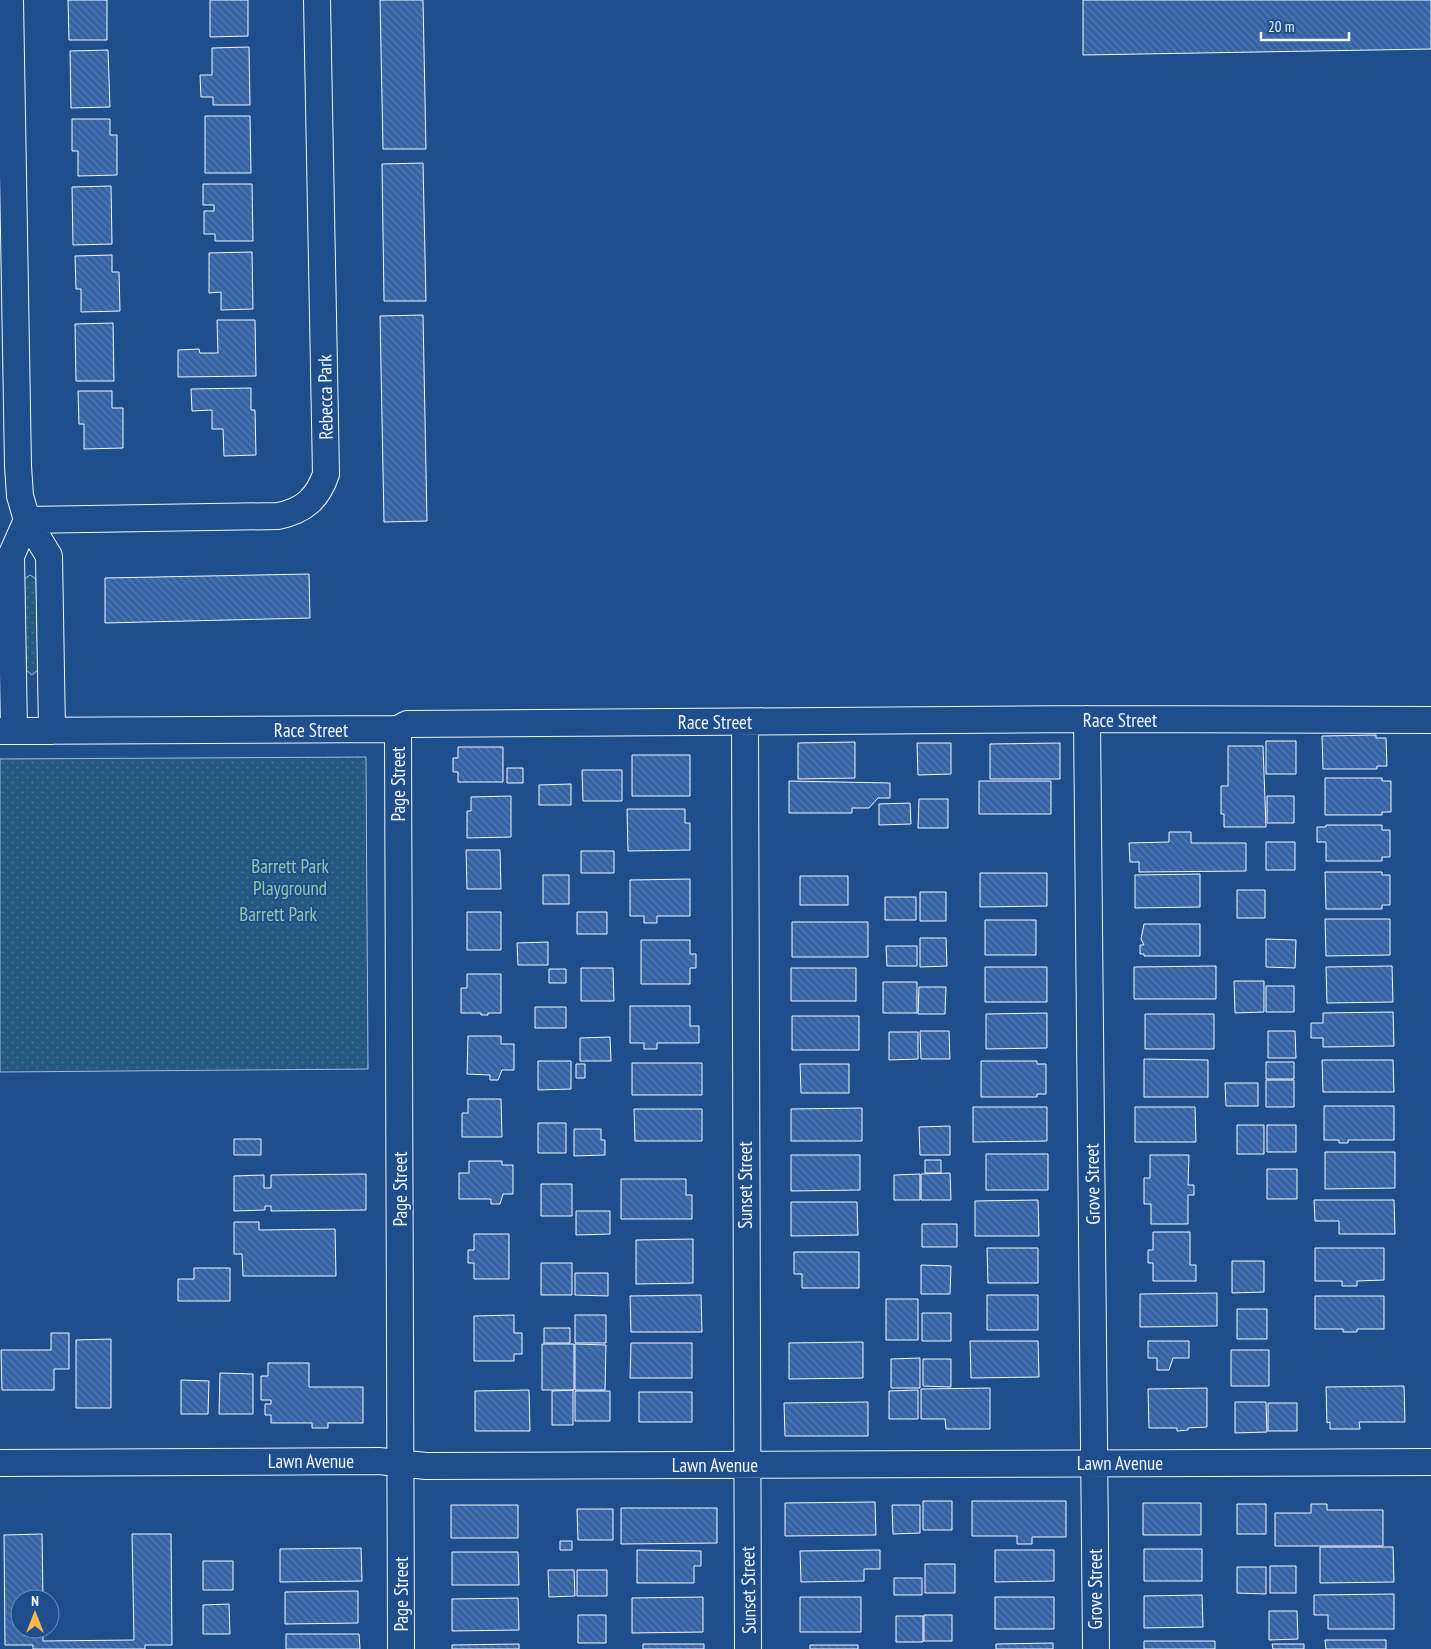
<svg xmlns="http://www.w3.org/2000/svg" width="1431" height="1649" font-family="'PT Sans Narrow',sans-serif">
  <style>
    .grass { fill: url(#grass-dots); stroke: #a8bbd7 }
    .building { fill: url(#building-back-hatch); stroke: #f2f6ff }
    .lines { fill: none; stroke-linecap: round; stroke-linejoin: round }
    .minor-casing { stroke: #f2f6ff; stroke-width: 28 }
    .minor { stroke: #1f4e8c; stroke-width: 26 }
    .labels { text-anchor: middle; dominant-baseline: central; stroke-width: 4; stroke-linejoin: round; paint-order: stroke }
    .street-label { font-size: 19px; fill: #f2f6ff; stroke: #1f4e8c }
    .park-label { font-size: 19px; fill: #97c8a6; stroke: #1f4e8c }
  </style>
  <defs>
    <pattern id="grass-dots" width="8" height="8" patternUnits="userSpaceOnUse" patternTransform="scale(1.25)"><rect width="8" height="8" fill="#245a82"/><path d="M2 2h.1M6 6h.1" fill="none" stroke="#447295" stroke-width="1.8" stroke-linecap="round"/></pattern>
    <pattern id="building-back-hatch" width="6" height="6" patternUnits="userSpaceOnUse" patternTransform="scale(1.25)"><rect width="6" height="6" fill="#3563a3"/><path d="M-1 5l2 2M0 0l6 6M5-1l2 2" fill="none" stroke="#537ab1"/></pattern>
  </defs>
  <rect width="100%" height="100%" fill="#1f4e8c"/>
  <path class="grass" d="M30,575L36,579L38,670L32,675L26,670L24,579Z
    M366,757L368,1069L0,1072V759Z"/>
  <path class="building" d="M68,0H107V40H69Z
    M210,0H248V36L210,37Z
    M380,0H423L426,149H383Z
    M1083,0H1431V49L1083,55Z
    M249,47L250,105H213V97H201L200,75H212V48Z
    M108,50L110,107L71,108L70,51Z
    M205,116H250L251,173H205Z
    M72,119H110V135H117V175L78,176V151H72Z
    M423,163L426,301H384L382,164Z
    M203,184H252L253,241H215V234H204V211H214V205H203Z
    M111,186L112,244L73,245L72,187Z
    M252,252L253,309L221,310V292L209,293V253Z
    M112,255V272H119L120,311L81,312V289H76L75,256Z
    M423,315L427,521L384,522L380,316Z
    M217,320H255L256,376L178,377V350L199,349L200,353H218Z
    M113,323L114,381H76L75,324Z
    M251,388V410H255L256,455L224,456L223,429H212V410L192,411L191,389Z
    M78,391H112V408H123V448L84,449V424H79Z
    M309,574L310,618L105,623V578Z
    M1376,735V738H1386L1387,766H1377V769H1323L1322,736Z
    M1266,741H1296V774H1266Z
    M855,742V778L798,779V743Z
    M917,743H951V774L918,775Z
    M1060,743V779H990V744Z
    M1228,746H1263L1266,827H1224V814H1221V786H1228Z
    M458,747H503V782H458V772H453V758H458Z
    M632,755H690V796H632Z
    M507,768H523V783H507Z
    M582,770H622V801H583Z
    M1325,778H1382V781H1391V812H1382V815H1325Z
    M789,781L890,783V798H878L869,808H852V813H789Z
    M979,781H1051V814H979Z
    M571,784V805H539V785Z
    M511,796V837L467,838V811H471V797Z
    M1267,796H1294V823H1267Z
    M919,799H948V828H918Z
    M910,803L911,824L879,825V804Z
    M627,809H685V823H690V850L628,851Z
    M1326,825H1382V830H1390V857H1382V861H1326V842H1317V827H1326Z
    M1169,832H1191V843H1246V871L1139,872V862H1130L1129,843L1169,842Z
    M1266,842H1295V870H1266Z
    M466,850H500L501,889H467Z
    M581,851H614V873H581Z
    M1325,872H1382V875H1390V905H1382V909H1326Z
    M980,873H1047V906L980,907Z
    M1200,874V907L1135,908V875Z
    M543,875H569V904H543Z
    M800,876H848V905H800Z
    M690,879V916H657V923H644V916H630V880Z
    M1237,890H1265V918H1237Z
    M920,892H946V921H920Z
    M885,897H916V920H885Z
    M467,912H501V950H467Z
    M577,912H607V934H577Z
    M1325,919H1390V955L1326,956Z
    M985,920H1036V955H985Z
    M792,922H868V957H792Z
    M1144,924H1200V956H1144V954H1140V945H1144L1141,939Z
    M920,938H946L947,966L920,967Z
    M1266,939L1296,940L1295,968L1266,967Z
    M641,940H690V954H696V968H690V984H641Z
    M548,942V965H518L517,943Z
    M886,946H917V966H887Z
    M1216,966V999H1134V967Z
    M1392,966L1393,1002L1327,1003L1326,967Z
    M985,967H1047V1002H985Z
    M581,968H613L614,1001H581Z
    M791,968H856V1001H791Z
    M549,969H566V983H549Z
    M467,974H501V1013H488V1015H481V1013H461V988H467Z
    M1234,981H1264V1012L1235,1013Z
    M883,982H917V1013H883Z
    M1266,986H1294V1012H1266Z
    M919,987H946L945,1014H918Z
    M630,1006H690V1026H699V1043H657V1049H644V1043H630Z
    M535,1007H566V1028H535Z
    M1393,1012L1394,1046L1323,1047V1038H1311V1023H1323V1013Z
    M1047,1013V1048L986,1049V1014Z
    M1145,1014H1214V1049H1145Z
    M792,1016H859V1050H792Z
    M920,1031H949L950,1059H921Z
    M1268,1031H1295L1296,1058H1268Z
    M889,1032H918V1059L889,1060Z
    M468,1036H501V1044H514V1070H502L498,1080H490V1075L467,1074Z
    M610,1037L611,1061H580V1038Z
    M1144,1059L1208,1060V1097H1144Z
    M1322,1060H1393L1394,1092H1323Z
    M538,1061H571V1089L538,1090Z
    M981,1061H1037V1064H1046V1094H1037V1097H981Z
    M1266,1062H1294V1079H1266Z
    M632,1063H702V1095H632Z
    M576,1064H585V1078H576Z
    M800,1064H849V1093H801Z
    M1266,1080H1294V1107H1266Z
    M1225,1083H1258V1106H1226Z
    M468,1099H501L502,1137H462V1113H468Z
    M1324,1106H1394V1140H1348V1143H1339V1140H1324Z
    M973,1107H1047V1141L973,1142Z
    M1135,1107H1195L1196,1142H1135Z
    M862,1108V1141H791V1109Z
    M634,1109H702V1141H635Z
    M538,1123H566V1153H538Z
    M1237,1125H1264V1154H1237Z
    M1267,1125H1296V1152H1267Z
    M950,1126V1155H920L919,1127Z
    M574,1129H601V1140H605V1155L574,1156Z
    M234,1139H261V1155H234Z
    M1325,1152H1395V1188L1325,1189Z
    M986,1154H1048V1190H986Z
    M791,1155H860V1190L791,1191Z
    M1150,1155H1189L1188,1185H1194V1195H1188V1224H1151V1204H1144V1178H1150Z
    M925,1160H941V1173H925Z
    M469,1161H502V1165H513V1194H503L500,1204H491V1199H459V1173H469Z
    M1267,1169H1297V1199H1267Z
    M950,1173L951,1200H921V1174Z
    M366,1174V1210L271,1211V1206H265V1210L234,1211V1176L264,1175V1188H271V1175Z
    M920,1174V1200H894V1175Z
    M621,1179H686V1195H692V1219H621Z
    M541,1184H572V1216H541Z
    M1038,1200L1039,1236H975V1201Z
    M1314,1200H1394L1395,1234H1339V1221H1315Z
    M791,1202H857L858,1235L791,1236Z
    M576,1211H610V1234L576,1235Z
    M234,1222H259V1230L335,1229L336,1276H243L242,1254H234Z
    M922,1224H957V1247H922Z
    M1153,1232H1190V1265H1196V1281H1153V1263H1148V1250H1153Z
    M474,1234H509V1279H474V1263H468V1250H474Z
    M693,1239V1283L636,1284V1240Z
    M987,1248H1038V1283H988Z
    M1315,1248H1384V1280L1357,1281V1286H1342V1281H1315Z
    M794,1252H859V1288H802V1274H794Z
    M1232,1261H1264V1292L1232,1293Z
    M541,1263H572V1295H541Z
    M921,1265L951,1266L950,1294H921Z
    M194,1268H230V1301H178V1279H194Z
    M575,1273H608V1296L575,1295Z
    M1217,1293V1326L1140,1327V1294Z
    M701,1295L702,1332H631L630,1296Z
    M987,1295H1038V1330H987Z
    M1315,1296H1384V1329H1357V1332H1343V1329H1315Z
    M886,1299H918V1340H886Z
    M1237,1309H1267V1339H1237Z
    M922,1313H951V1341H922Z
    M514,1315V1333H522V1354H514V1361H474V1316Z
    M575,1315H606V1343H575Z
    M544,1328H570V1343H544Z
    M51,1333H69V1369H54V1390H2L1,1350H51Z
    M111,1339V1408H76V1340Z
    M970,1341H1038L1039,1377L971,1378Z
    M1148,1341H1189V1358H1173L1169,1370H1157V1358H1148Z
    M863,1342V1378L789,1379V1343Z
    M631,1343H692V1378H630Z
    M542,1344H574V1390H542Z
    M575,1344L606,1345L605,1390H575Z
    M1231,1350H1269V1386H1231Z
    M920,1358V1388H891V1359Z
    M923,1359H951V1387L923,1386Z
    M268,1363H309V1387H363V1423H328V1428H312V1423H271V1415H265V1404H271V1400H261V1376H268Z
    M220,1373L253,1374V1414H219Z
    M181,1380L209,1381L208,1414H181Z
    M1404,1386L1405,1422H1359L1360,1429H1330V1422L1327,1423L1326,1387Z
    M990,1388V1429H946L945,1419H921V1389Z
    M1207,1388V1427L1188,1428V1430L1177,1431V1428H1149L1148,1389Z
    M529,1390L530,1431H475V1391Z
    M573,1390V1425H552V1391Z
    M918,1390V1419H889V1391Z
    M575,1391H610V1421H575Z
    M639,1392H692V1422H639Z
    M868,1402V1436H785L784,1403Z
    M1235,1402H1266L1267,1432L1235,1433Z
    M1268,1403H1297V1431H1268Z
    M923,1501H952V1530H923Z
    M972,1501H1066V1537H1032V1544H1017V1536H972Z
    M875,1502L876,1535L785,1536V1503Z
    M1143,1503H1201V1535H1143Z
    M1237,1504H1266V1534H1237Z
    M1311,1504H1327V1510H1383V1546H1275V1513H1311Z
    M451,1505H518V1538H451Z
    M892,1505H920V1533L893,1534Z
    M621,1508H717V1543L621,1544Z
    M577,1509H613V1540H578Z
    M42,1534L43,1599H20V1629H43V1641L134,1640L132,1534H171L172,1645H145V1649H33V1645H5L4,1535Z
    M560,1541H572V1550H560Z
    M1320,1547H1393L1394,1582L1320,1583Z
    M361,1548L362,1581L280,1582V1549Z
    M1144,1549H1202V1581H1144Z
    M637,1550L701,1551V1566H694V1583H637Z
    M880,1550V1569H864V1581L801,1582L800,1551Z
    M995,1550H1054V1581L995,1582Z
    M452,1552H518L519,1585H452Z
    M203,1561H233V1590H203Z
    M925,1564H955V1593H925Z
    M1270,1566H1296V1593H1270Z
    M1237,1567H1266V1594L1237,1593Z
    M548,1570H574L575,1596L549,1597Z
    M577,1570H607V1596H577Z
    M894,1578H922V1595H894Z
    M358,1591V1623L285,1624V1592Z
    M1394,1594V1629H1328V1615H1314V1595Z
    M1202,1595L1203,1627L1144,1628V1596Z
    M703,1597V1632L632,1633V1598Z
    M800,1597H861V1632H800Z
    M995,1597H1054V1629H995Z
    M518,1598L519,1630L452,1631V1599Z
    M229,1604L230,1634H203V1605Z
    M1269,1611H1297L1298,1639L1269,1640Z
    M578,1615H606V1643H578Z
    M924,1615H952V1641H924Z
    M896,1616H923V1642H896Z
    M286,1634H359L360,1649H286Z
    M1325,1640H1386V1649H1326Z
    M1144,1641H1215V1649H1144Z
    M1053,1643V1649H996V1644Z
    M519,1644V1649H452V1645Z
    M643,1644H704V1649H643Z
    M1272,1644H1304V1649H1273Z
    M810,1645H858V1649H810Z"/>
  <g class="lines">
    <defs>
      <path id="minor" d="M10,0L18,466L20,496L27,520L278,516C304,511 318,498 326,474L317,0
        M27,520L49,556L52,731
        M1087,719L1096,1649
        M745,722L748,1649
        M398,729L401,1649
        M0,731L398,729L407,724L1087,719L1431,720
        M14,731L11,556L27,520
        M0,1463L379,1461L426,1466L1431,1462"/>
    </defs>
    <use href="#minor" class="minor-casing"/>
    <use href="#minor" class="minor"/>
  </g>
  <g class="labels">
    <g class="street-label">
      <text transform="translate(325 397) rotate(-91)">Rebecca Park</text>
      <text x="1120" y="720">Race Street</text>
      <text x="715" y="722">Race Street</text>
      <text x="311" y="730">Race Street</text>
      <text transform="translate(398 784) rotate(-90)">Page Street</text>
      <text transform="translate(1092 1184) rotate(-91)">Grove Street</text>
      <text transform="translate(745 1185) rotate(-90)">Sunset Street</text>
      <text transform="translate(400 1189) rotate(-90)">Page Street</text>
      <text x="311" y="1461">Lawn Avenue</text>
      <text x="1120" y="1463">Lawn Avenue</text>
      <text x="715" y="1465">Lawn Avenue</text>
      <text transform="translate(1095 1589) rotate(-90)">Grove Street</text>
      <text transform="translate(748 1590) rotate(-91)">Sunset Street</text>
      <text transform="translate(401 1594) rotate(-90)">Page Street</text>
    </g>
    <g class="park-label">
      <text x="290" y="866">Barrett Park<tspan x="290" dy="22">Playground</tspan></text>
      <text x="278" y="914">Barrett Park</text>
    </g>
  </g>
  <g transform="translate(35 1614)"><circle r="24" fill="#1f4e8c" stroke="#7391ba"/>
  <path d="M0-4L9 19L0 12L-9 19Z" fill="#ffb74d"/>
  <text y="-8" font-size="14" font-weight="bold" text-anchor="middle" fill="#f2f6ff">N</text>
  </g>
  <path d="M1261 32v8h88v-8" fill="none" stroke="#f2f6ff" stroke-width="2.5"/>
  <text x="1268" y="32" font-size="15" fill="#f2f6ff" stroke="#1f4e8c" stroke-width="4" paint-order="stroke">20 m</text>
</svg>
